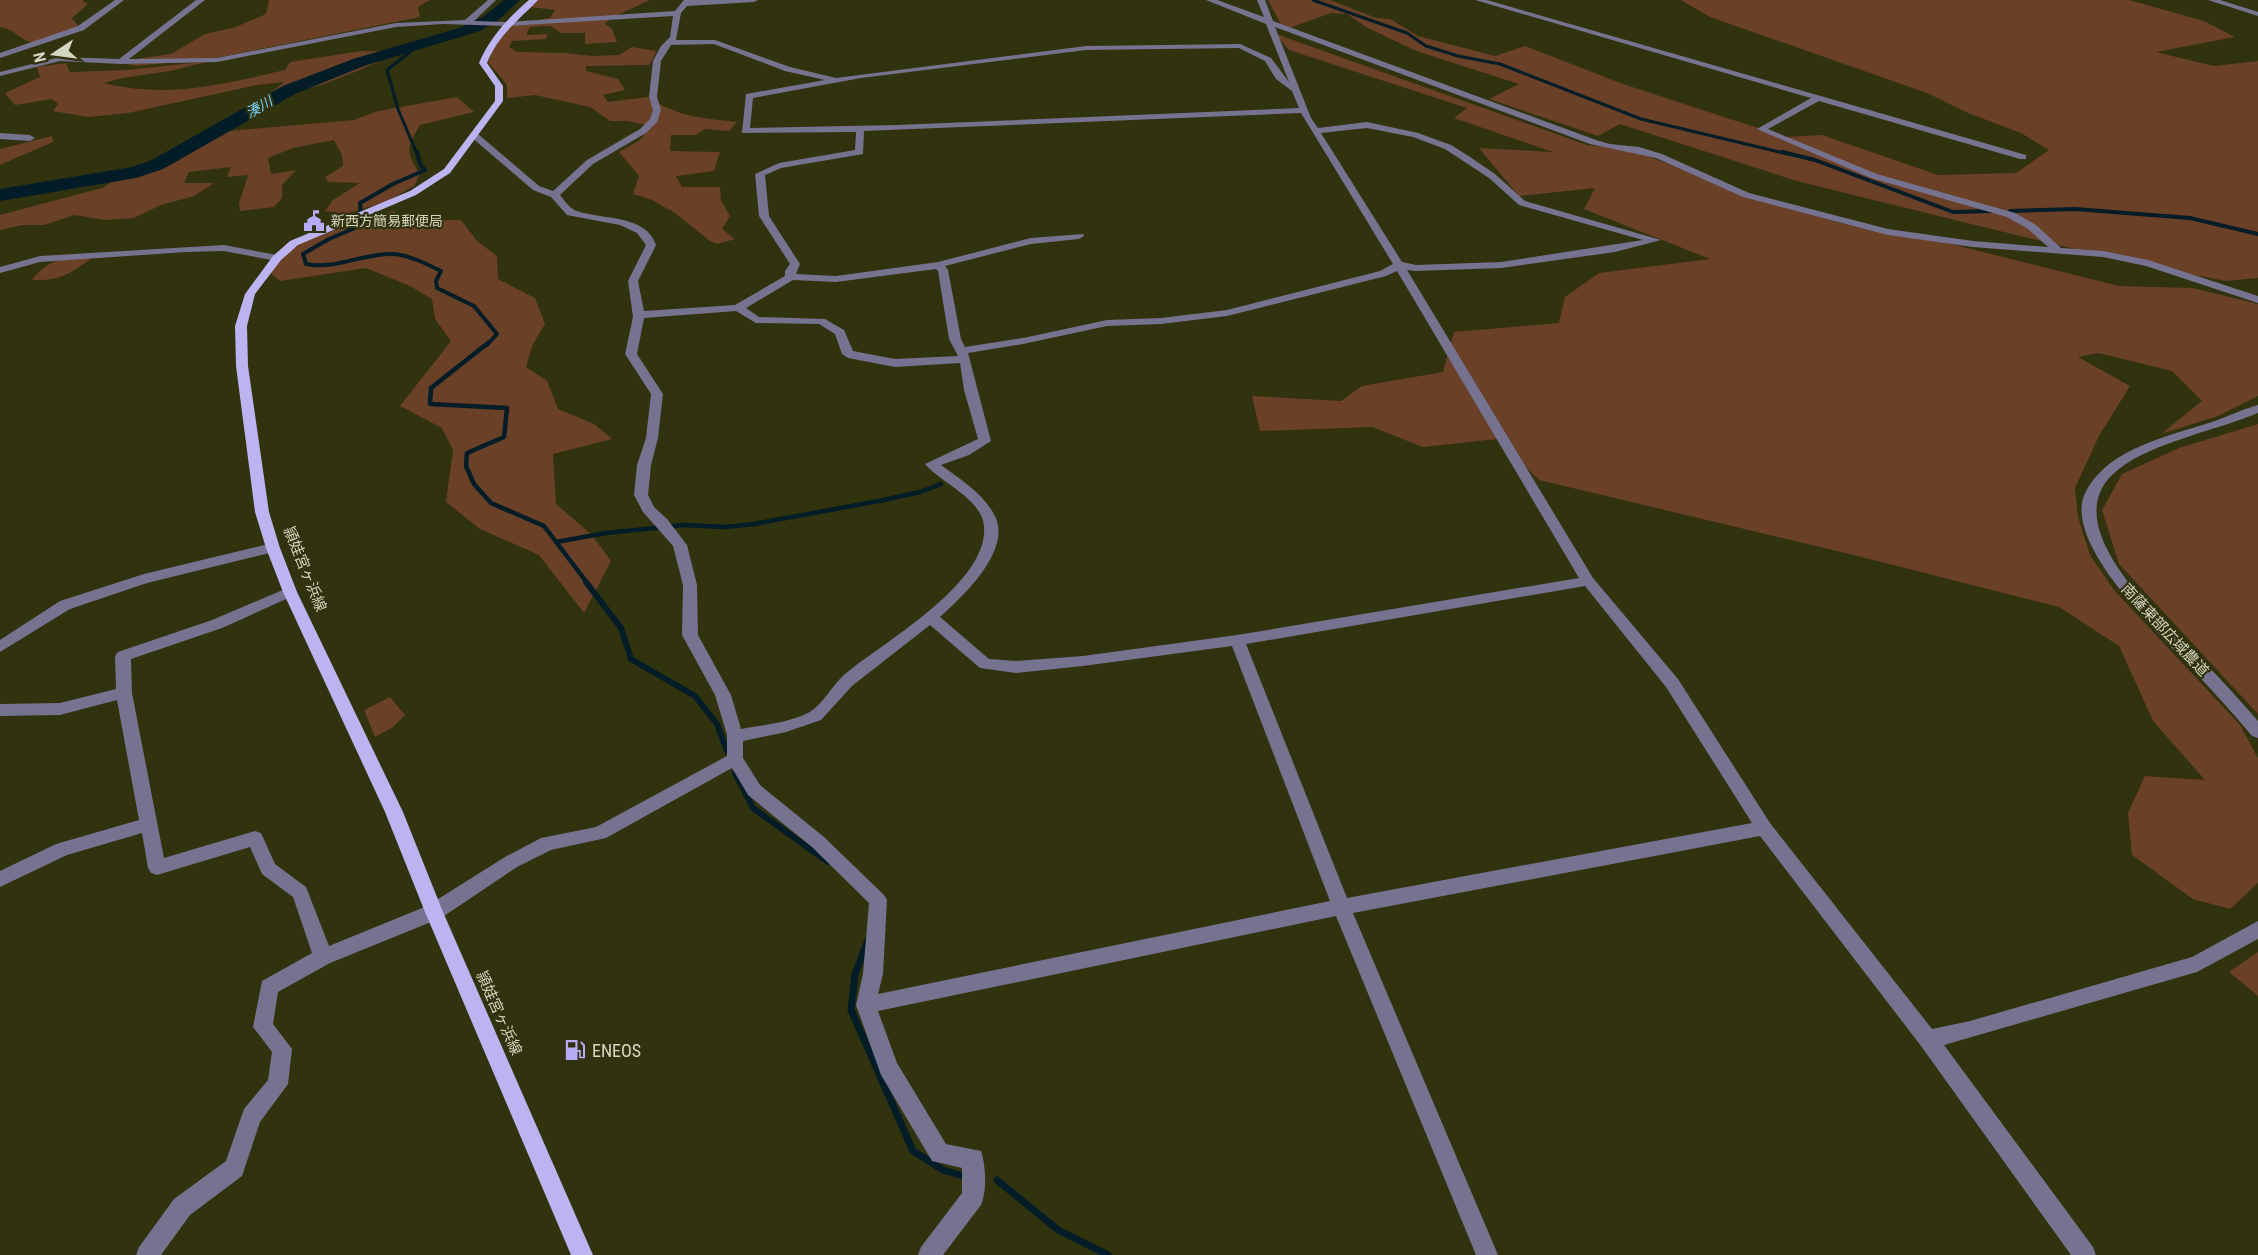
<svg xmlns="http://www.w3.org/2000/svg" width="2258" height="1255" font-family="'Roboto Condensed','Noto Sans JP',sans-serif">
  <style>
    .green { fill: #6a4027 }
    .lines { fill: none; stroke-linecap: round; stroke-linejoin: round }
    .stream-far4 { stroke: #021c28; stroke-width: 3 }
    .stream-far3 { stroke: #021c28; stroke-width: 4 }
    .stream-far2 { stroke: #021c28; stroke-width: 4.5 }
    .stream-far1 { stroke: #021c28; stroke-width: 6 }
    .stream { stroke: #021c28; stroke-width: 7 }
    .river { fill: #021c28; fill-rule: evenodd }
    .minor { fill: #767390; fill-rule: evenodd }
    .major { fill: #bcb4f1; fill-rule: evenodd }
    .labels { text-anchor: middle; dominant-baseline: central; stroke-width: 4.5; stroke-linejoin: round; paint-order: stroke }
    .far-water-label { font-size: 14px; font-style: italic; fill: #79d2fc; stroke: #31320e }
    .far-poi-label { font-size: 14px; fill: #d5d6c2; stroke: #31320e; text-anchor: start }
    .street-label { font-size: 15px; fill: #d5d6c2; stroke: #31320e }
    .near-poi-label { font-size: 18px; fill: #d5d6c2; stroke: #31320e; text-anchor: start }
  </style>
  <rect width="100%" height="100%" fill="#31320e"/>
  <path class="green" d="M0,0H82L88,4L72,18L79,27C63,35 43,50 25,40C16,35 11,28 0,27Z
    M269,0H430L418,7L420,17L216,58L137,66L115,62L171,54L205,34L236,27L266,14Z
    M538,0H650L611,18L605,24L612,29L617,42L585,44V33H561L550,26L530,27L526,35L548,34L546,39L512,41L509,47L517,52L565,53L592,56L619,55L632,47L657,51L649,65L586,66V71L618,79L625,90L603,95L608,102L648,97C678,117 702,118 737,122L729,131L705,129L696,135H671L670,151L720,152L714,171L676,176L682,187H720L721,200L730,216L722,229L735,239L717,244L710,241L675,213L652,200L633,194L639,176L619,152L640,140L650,126L628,121H610L590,107L535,95L507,98V85L488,62L493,47L511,25L550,18L555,10L530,7Z
    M1268,0H1330L1376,18L1390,19L1418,36L1495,56L1525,46L1623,84L1785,137L1822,135L1938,175L2016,173L2049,150L2021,133L1968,113L1927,93L1710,17L1681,0H2129L2204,21L2235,37L2156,52L2214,66L2258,61V278L2226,281L2137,264L1979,226L1797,181L1620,124L1598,136L1489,99L1519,84L1416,51L1366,27L1347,14L1331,13L1284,30Z
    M1276,34L1587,145L1629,149L1677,167L1744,197L1849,225L1931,239L2119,286L2193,288L2258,304V396L2218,416L2161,434L2202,401L2172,371L2098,353L2078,357L2130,386L2099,436L2075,488L2078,517L2090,555L2114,590L2240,725L2258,758V883L2230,909L2193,899L2132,855L2128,813L2145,776L2205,780L2153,721L2119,646L2059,607L1854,555L1539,480L1497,439L1423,447L1372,427L1260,431L1252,396L1341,401L1362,386L1443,372L1454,332L1559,323L1565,297L1599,273L1710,259L1584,209L1595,188L1519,196L1479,148L1553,152L1454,118L1467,108L1289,50Z
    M361,51L402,52C371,64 302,99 271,93L284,82L257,85L128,113L88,117L53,111L58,104L52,99L15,105L5,93L40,77L37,67L66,63L70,72L126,70L210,61L170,71L122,78L104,83C166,99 224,84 285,70L290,62Z
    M457,97L474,112L420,125C407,147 405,152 420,174L414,186L386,202L345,214L325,211L333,200L360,183L329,182L325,177L343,166L342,155L334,140L293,148L268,158L271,174L296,170L282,185V198L274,207L240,211L239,204L248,175L227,177L231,167L189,172L184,183H214L194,196L161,205L134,218L106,220L74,215L44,225H23L0,230V215L102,188L130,171L177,156L229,131L354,120L378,111Z
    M52,136L53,142L0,165V149Z
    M393,211L410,221L461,220L477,241L497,256L498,279L535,298L545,324L532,346L526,367L547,381L558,409L594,424L612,439L553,454L556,504L592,535L611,561L584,613L539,555L480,529L446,502L453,450L442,428L400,406L451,341L435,319L432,299L410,286L366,268L280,281L267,270L285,254L308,239Z
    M92,258C69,274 61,281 32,280C49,257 65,259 92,258Z
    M2258,424V714L2119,564L2102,510L2122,474L2179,448Z
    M390,697L405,715L393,727L375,737L364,710Z
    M2258,952V996L2229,972Z"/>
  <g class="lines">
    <path class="stream-far4" d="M1313,0L1407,33L1426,46L1458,56L1500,64L1641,119L1788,154
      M417,154L398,109L387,70L420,44"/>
    <path class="stream-far3" d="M417,152L420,164L425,170L393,184L360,203L362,225L329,239L303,254L306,264C336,270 363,253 393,254C409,255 427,264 441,271L436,281L437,288L474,306L497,334L487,345
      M1782,152L1815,160L1953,212L1991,211
      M2010,211L2075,209L2190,218L2258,234"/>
    <path class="stream-far2" d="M488,343L431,388L430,404L507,408L504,437L467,453L466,466L474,484L491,503L544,526L588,584
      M556,542L606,533L684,525L725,527L754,524L879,501L920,492L941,484"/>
    <path class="stream-far1" d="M586,582L621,628L631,659L695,696L717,724L727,751
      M735,773L753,808L828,862"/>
    <path class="stream" d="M868,940L855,974L851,1010L913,1151L943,1170L963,1176
      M997,1180L1058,1230L1108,1255"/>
    <path class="river" d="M504,0H520L497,21L480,31L364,66L295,94L163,169L136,178L0,201V189L132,167L150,161L283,86L353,59L459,28L483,17Z"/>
    <path class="minor" d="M115,0H124L84,30L0,58V53L78,26Z
      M196,0H205L129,59L217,58L396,23L465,20L488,0H496L474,21L507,22L675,11L684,0H758L754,2L687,6L681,13L676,40H715L790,67L836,78L1086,46L1240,44L1271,58L1289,82L1266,24L1206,0H1217L1264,17L1257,0H1265L1273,21L1596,140L1610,144L1639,147L1662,154L1749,193L1888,229L1973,241L2048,247L2028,229L2007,217L1871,178L1757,129L1811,98L1475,0H1487L2026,155V159H2020L1819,101L1768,129L1877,174L2015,213L2036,225L2061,248L2103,251L2148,260L2258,296V303L2146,266L2103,257L1973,247L1888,235L1743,197L1656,158L1590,144L1275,27L1311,118L1318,128L1367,122L1418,133L1451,145L1470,157L1495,174L1525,201L1661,240L1615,252L1501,268L1416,271L1407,270L1593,578L1678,679L1770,823L1932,1029L1970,1021L2192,957L2258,921V939L2197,972L1944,1045L2093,1247L2096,1255H2071L1921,1046L1760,836L1353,913L1498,1255H1476L1336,916L878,1011L897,1063L946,1144L981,1151C986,1166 987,1191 981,1205L943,1255H918L921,1247L962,1193V1168L932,1161L881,1075L856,1005L863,974L869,903L812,847L748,795L732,768L606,838L551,850L517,867L441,918L330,963L278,992L273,1024L292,1049L288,1084L260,1122L242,1176L190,1215L161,1255H136L139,1247L174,1199L226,1161L244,1109L268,1080L272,1052L253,1027L262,981L312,953L293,897L262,874L250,847L157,875L151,873L148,868L142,833L67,855L0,887V871L56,844L139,820L117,700L60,715L0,716V704L60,703L116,689L115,656L118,652L212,620L285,589H295L297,592L295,595L222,628L131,659L132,693L164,858L255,831L261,833L275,864L306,887L329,946L427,906L505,857L541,838L596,827L727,756V735L715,695L682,635L683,585L673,546L643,512L634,495L637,465L646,438L651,394L625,354L633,317L628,281L646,245L637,233L620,225L567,215L551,197L533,190L470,136L478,134L539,186L553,191L587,160L640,129L650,119L653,110L649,97L653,61L661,46L670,37L673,16L507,26L443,24L396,27L217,62L121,64L60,61L0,76V72L60,57L119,59ZM714,44L785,71L825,80L746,94L742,133L856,132L855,150L779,163L755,174L759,216L790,264L785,271V276L735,305L644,311L638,281L656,245C646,214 602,220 577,211C570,209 564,200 560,195L593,164L646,133L657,122L661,110L657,97L661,61L671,45ZM1239,48L1265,61L1276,79L1292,91L1299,108L897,125L750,128L753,98L861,78L1086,50ZM1301,113L1393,264L1380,271L1227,310L1161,318L1107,320L1023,338L965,347L961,339L948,270L945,266L1031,244L1079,239L1084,236L1083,234L1031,238L938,262L836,276L796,274L800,264L769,216L765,175L781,168L863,154L864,131ZM1367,128L1413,137L1445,149L1489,178L1519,205L1643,240L1501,262L1416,265L1402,262L1321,133ZM936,269L938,271L949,339L958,356L895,359L853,351L844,330L825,319L759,317L746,308L793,280L836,282ZM1397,271L1579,578L1237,635L1083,656L1016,661L989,659L940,617C963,596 1012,551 995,516C984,494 960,479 941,465L969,455L991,441L968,353L1023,344L1107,326L1161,324L1227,316L1386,276ZM736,311L756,323L819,324L835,334L842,354L848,358L895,367L960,363L964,390L978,439L925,464C940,482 982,499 984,526C989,583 885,641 845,674C832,685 824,704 808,713C787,723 763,725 741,729L731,695L698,635L697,585L687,545L667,519L654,507L648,495L651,465L658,438L663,394L637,354L644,318ZM1585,586L1666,687L1752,823L1347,898L1246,644ZM930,625L980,668L1016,673L1083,666L1232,646L1330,901L878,994L883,974L887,900L884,895L824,837L760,785L743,758V741L786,732L821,720L852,686Z
      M2208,0H2220L2258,12V16Z
      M0,133L30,135L35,138L30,141L0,139Z
      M224,245L277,255L282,258L277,261L224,251L186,252L40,262L0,273V267L40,256Z
      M2258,405V413C2216,431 2143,444 2112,475C2057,529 2163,621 2199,657C2220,678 2239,699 2258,721V738L2252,736C2233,713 2212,690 2191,668C2161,635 2059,541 2086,491C2110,447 2170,436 2215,421C2229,416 2243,409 2258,405Z
      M273,543L278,545L280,548L278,551L147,583L70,609L0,652V640L60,601L144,574Z"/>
    <path class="major" d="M529,0H538C518,21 498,35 487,63L503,86V101L450,173L416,195L298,245L281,260L255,294L247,326L248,366L269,512L280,548L297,592L403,812L443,912L593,1255H571L425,912L385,812L283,592L266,548L255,512L236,366L235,326L245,294L273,256L290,241L410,191L444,169L495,101V86L479,63C490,37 508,18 529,0Z"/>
  </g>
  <defs>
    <symbol id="civic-bare" viewBox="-9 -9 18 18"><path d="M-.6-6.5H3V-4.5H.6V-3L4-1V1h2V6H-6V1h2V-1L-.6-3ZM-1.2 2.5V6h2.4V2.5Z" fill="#b7abf8" stroke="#31320e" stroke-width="2.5" paint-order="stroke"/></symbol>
    <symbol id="fuel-bare" viewBox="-9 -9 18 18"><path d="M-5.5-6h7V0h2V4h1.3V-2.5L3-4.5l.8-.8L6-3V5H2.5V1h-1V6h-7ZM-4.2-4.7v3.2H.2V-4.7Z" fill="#b7abf8" stroke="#31320e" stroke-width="2.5" paint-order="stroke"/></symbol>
  </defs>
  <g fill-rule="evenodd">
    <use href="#civic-bare" x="299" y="206" width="30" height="30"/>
    <use href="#fuel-bare" x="560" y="1035" width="30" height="30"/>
  </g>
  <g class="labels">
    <g class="far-water-label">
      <text transform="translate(259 107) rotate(-30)">湊川</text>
    </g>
    <g class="far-poi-label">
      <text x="331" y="221">新西方簡易郵便局</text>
    </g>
    <g class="street-label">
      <text transform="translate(305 569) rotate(68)">頴娃宮ヶ浜線</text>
      <text transform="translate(2165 630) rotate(47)">南薩東部広域農道</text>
      <text transform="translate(499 1013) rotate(66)">頴娃宮ヶ浜線</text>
    </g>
    <g class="near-poi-label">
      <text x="592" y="1050">ENEOS</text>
    </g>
  </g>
  <g transform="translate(54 54) rotate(257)" stroke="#31320e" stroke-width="4.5" paint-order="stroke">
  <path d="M0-4.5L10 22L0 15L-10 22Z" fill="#d5d6c2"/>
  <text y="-9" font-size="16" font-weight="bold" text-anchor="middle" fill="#d5d6c2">N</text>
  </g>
</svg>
